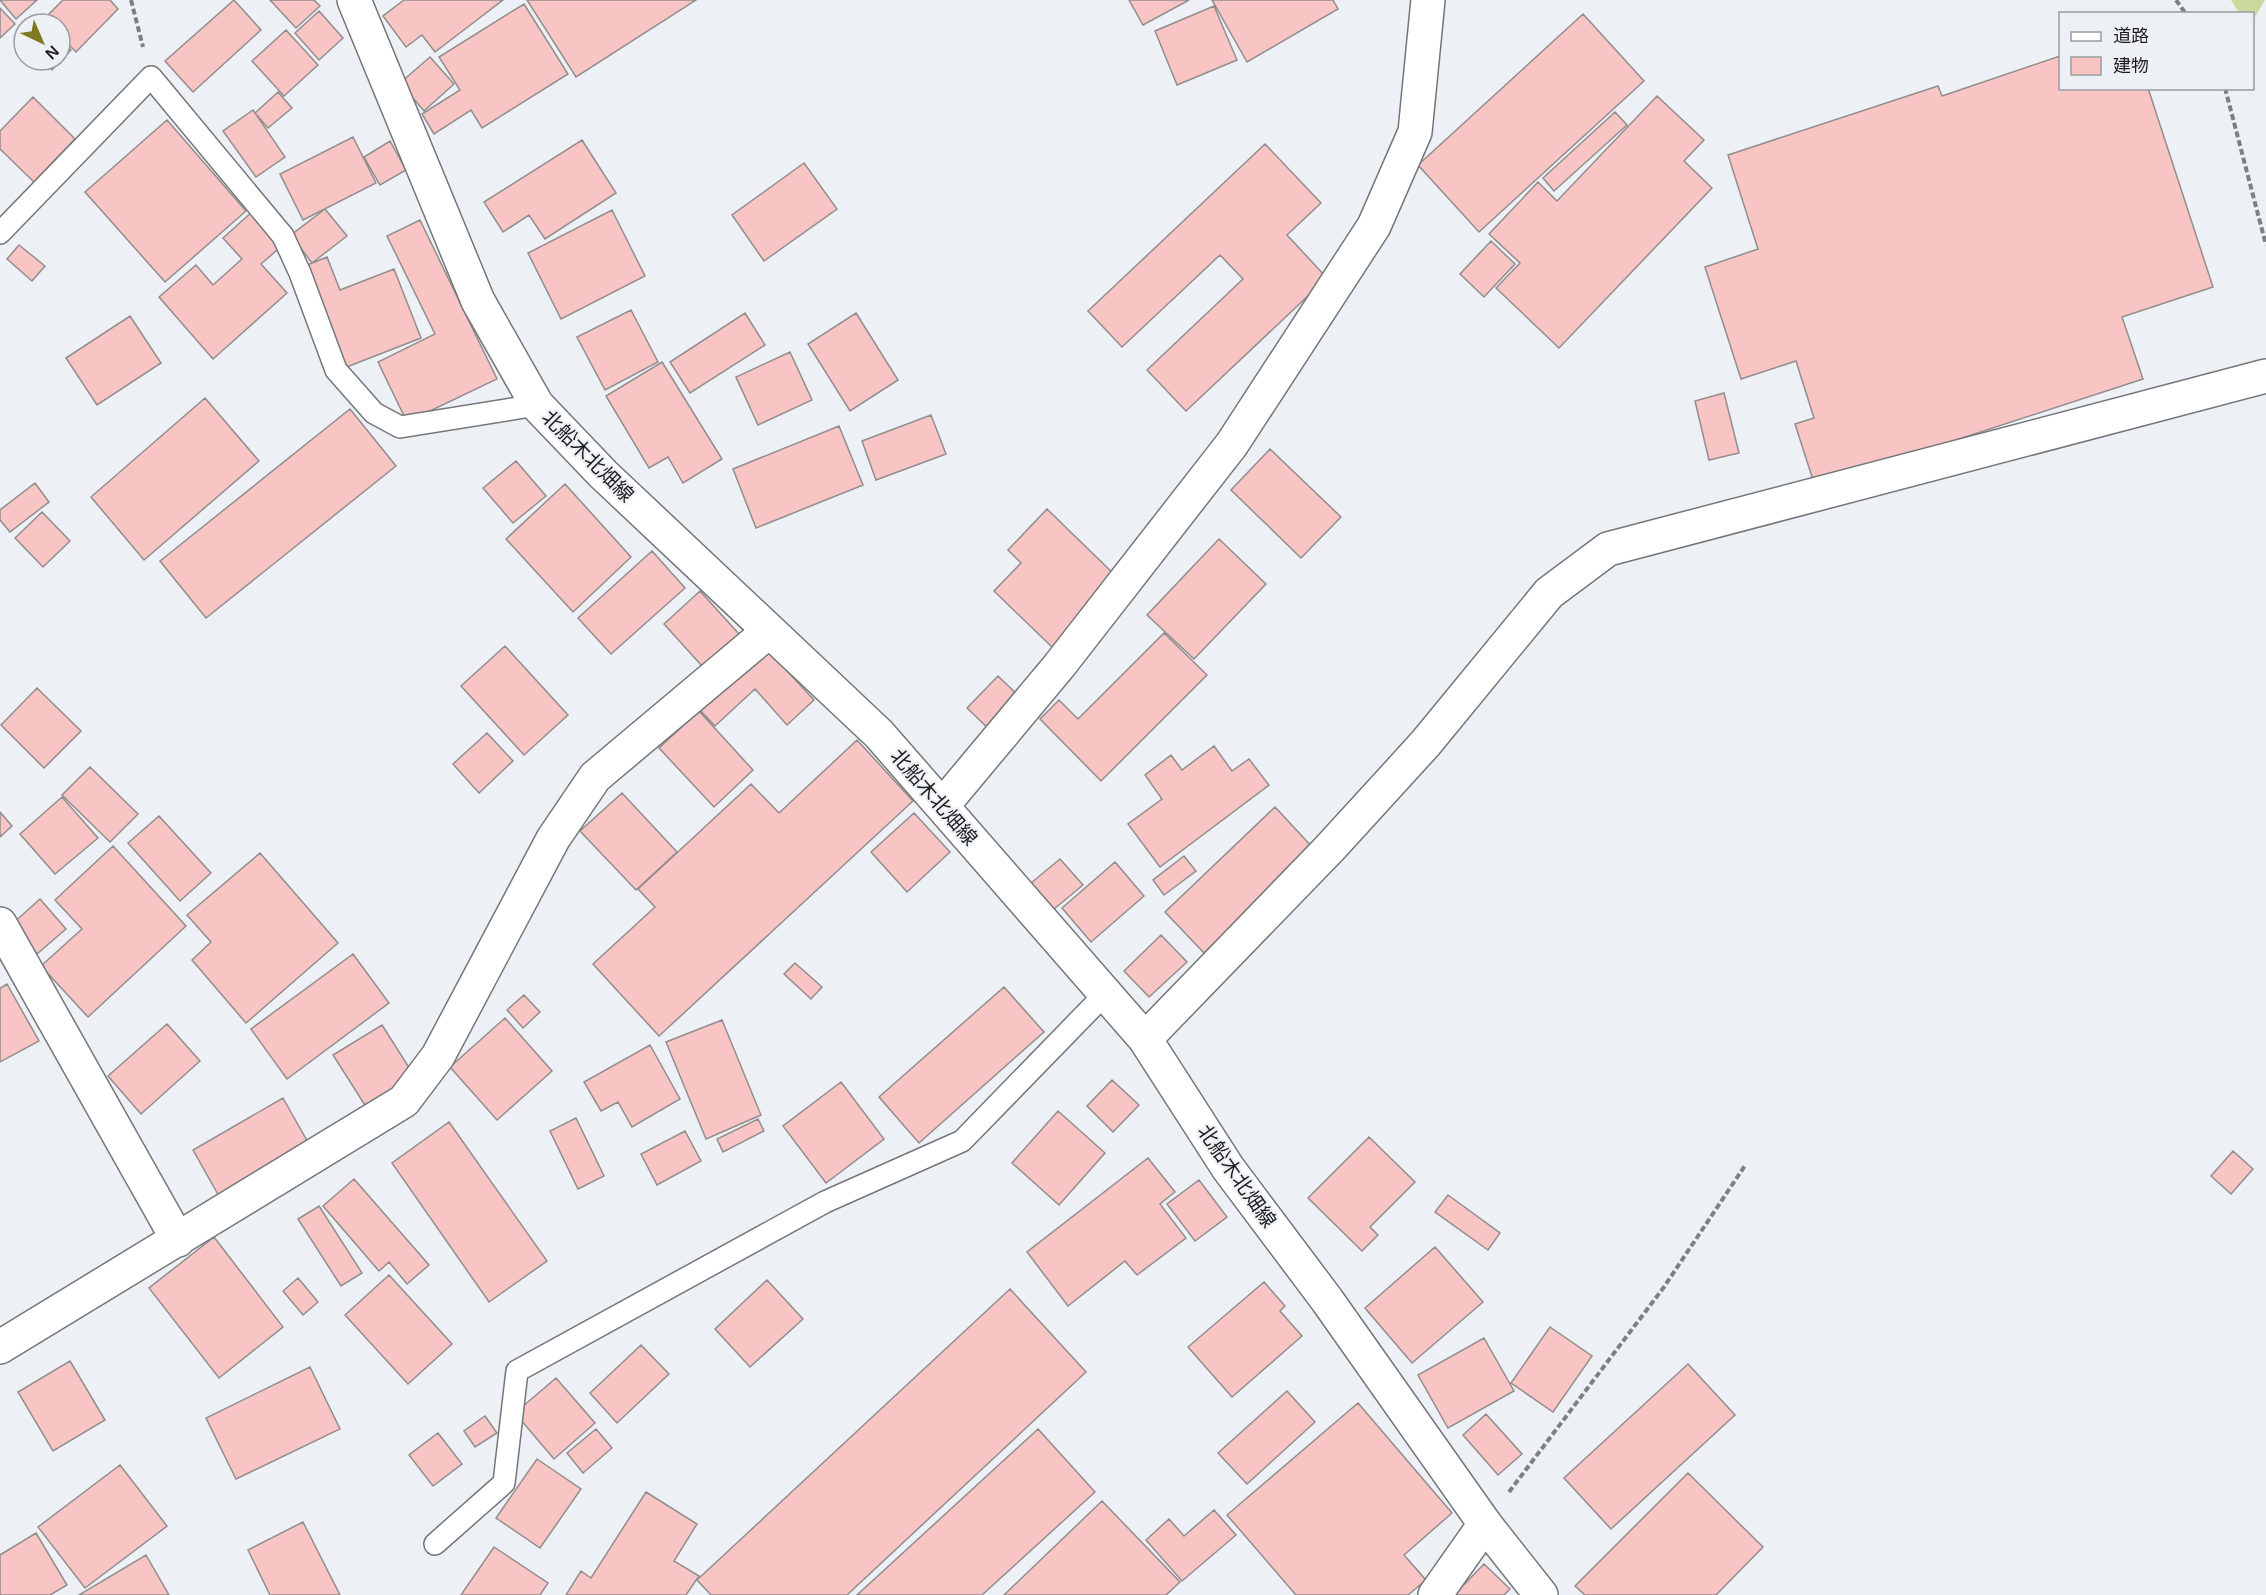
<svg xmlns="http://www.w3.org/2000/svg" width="2266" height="1595" font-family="Arial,'Noto Sans JP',sans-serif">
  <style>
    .green { fill: #cbd99c }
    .building { fill: #f8c5c4; stroke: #928d8d; stroke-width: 1.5 }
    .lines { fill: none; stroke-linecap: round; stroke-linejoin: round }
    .lane-casing { stroke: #73777a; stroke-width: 24 }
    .street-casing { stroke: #73777a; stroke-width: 36 }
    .secondary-casing { stroke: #73777a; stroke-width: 36 }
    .path { stroke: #7d8082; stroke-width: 4; stroke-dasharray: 6 3; stroke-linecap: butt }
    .lane { stroke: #fff; stroke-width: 21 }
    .street { stroke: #fff; stroke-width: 33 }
    .secondary { stroke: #fff; stroke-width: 33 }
    .labels { text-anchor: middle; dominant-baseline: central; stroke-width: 4.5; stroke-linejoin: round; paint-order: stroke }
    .street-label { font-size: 20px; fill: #1c1d1e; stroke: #edf1f5 }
  </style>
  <rect width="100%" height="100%" fill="#edf1f5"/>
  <path class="green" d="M2231,0H2265L2253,20L2252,14L2239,13Z"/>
  <path class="building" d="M0,0H37L16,19Z
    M63,0H110L118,9L76,52L60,36V24H48L43,20Z
    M234,0L261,30L193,92L165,61Z
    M270,0H314L320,6L296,28Z
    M404,0H503L435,52L422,35L406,47L383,16Z
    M527,0H696L576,77Z
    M1129,0H1189L1143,25Z
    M1212,0H1333L1338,9L1247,62Z
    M524,4L568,74L482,128L471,110L434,134L422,114L460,90L439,57Z
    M1214,6L1237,60L1177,85L1155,31Z
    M0,8L15,24L0,38Z
    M319,11L343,38L319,60L295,33Z
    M1583,14L1644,81L1479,232L1418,165Z
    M286,30L318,65L284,96L252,61Z
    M60,39L71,50L52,70L42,60H60Z
    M2060,56V88H2148L2213,287L2122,317L2143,379L1815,486L1795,424L1814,418L1796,361L1741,379L1705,267L1758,249L1728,155L1938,86L1942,96Z
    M430,57L454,84L424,111L400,83Z
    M278,92L292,108L268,128L255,113Z
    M1657,96L1704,140L1684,161L1712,188L1559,348L1496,288L1520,263L1489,234L1538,182L1557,201Z
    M33,97L75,139L34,182L0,149V131Z
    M253,110L285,157L256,177L223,131Z
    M1615,112L1627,125L1554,191L1543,178Z
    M167,120L246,211L165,282L85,192Z
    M353,137L376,183L303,220L280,174Z
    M582,140L616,193L545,239L529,215L503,232L484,202Z
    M390,141L406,170L380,185L364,157Z
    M1265,144L1321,203L1287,235L1327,278L1186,411L1147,370L1243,279L1220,255L1122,347L1088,311Z
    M804,163L837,209L764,261L732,215Z
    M325,209L347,236L312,263L291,235Z
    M254,210L284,244L261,264L287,293L213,359L159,297L196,265L213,285L242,259L223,238Z
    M612,210L645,276L561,319L528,253Z
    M420,220L497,379L407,422L378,362L435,334L387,236Z
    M1491,241L1515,264L1484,297L1460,274Z
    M19,245L45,266L32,281L7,259Z
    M327,257L340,290L394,269L421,338L339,370L300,268Z
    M631,310L658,362L605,390L577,337Z
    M745,313L765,345L690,393L670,362Z
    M856,313L898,380L850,411L808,344Z
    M130,316L161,363L97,405L66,358Z
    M790,352L812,400L758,425L736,377Z
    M662,362L722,459L683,483L668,457L649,468L606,396Z
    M1724,393L1739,453L1709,460L1695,401Z
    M205,398L259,461L144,560L91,497Z
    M350,409L396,466L206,618L160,561Z
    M931,415L946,454L876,480L862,441Z
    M839,426L863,485L756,528L733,469Z
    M1270,449L1341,517L1301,558L1231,490Z
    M516,461L546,496L513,523L483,488Z
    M35,483L49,502L10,532L0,520V510Z
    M565,484L631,557L573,612L506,539Z
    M1047,509L1119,579L1053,648L994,591L1021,563L1008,550Z
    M42,512L70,541L43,567L15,538Z
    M1219,539L1266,584L1194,659L1147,615Z
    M652,551L685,588L611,654L578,618Z
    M700,591L739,634L702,666L664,624Z
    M1164,633L1207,675L1101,781L1040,719L1059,700L1078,719Z
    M505,646L568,715L524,755L461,686Z
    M765,647L814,700L787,725L755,689L715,726L699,709Z
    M998,676L1024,701L993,733L967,708Z
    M37,688L81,731L44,768L1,725Z
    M699,711L753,770L714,807L659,748Z
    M487,733L513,761L479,793L453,764Z
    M857,740L913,801L659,1036L593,964L655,907L638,889L751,784L779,813Z
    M1214,746L1232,771L1249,759L1269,785L1160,867L1128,824L1162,799L1145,775L1171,755L1182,770Z
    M90,767L138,814L110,842L62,795Z
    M622,793L677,852L636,890L580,831Z
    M62,797L98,838L55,874L20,834Z
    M1275,807L1314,849L1204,953L1165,912Z
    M0,812L12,826L0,837Z
    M914,813L950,852L907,892L871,852Z
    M159,816L211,873L180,901L128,843Z
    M113,846L186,926L88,1017L41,966L82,929L55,900Z
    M260,853L338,943L246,1023L192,960L211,942L187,915Z
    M1184,856L1196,871L1164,895L1153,880Z
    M1060,859L1083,885L1048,914L1025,888Z
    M1115,862L1144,896L1091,942L1062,908Z
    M40,899L66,929L37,954L11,925Z
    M1161,935L1187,962L1149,997L1124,971Z
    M353,954L389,1003L287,1079L251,1029Z
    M795,963L822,987L811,999L784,974Z
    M7,984L39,1041L0,1062V988Z
    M1004,987L1044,1032L919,1143L879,1097Z
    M524,995L540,1012L523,1028L507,1010Z
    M505,1018L552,1071L497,1120L450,1067Z
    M722,1020L761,1115L706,1139L666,1042Z
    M167,1024L200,1061L141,1114L108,1076Z
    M382,1025L417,1080L368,1110L333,1055Z
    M650,1045L680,1099L632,1127L618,1102L601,1111L584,1082Z
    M1112,1080L1139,1105L1113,1132L1087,1106Z
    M841,1082L884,1139L826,1183L783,1126Z
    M283,1098L314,1153L224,1205L193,1150Z
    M1058,1111L1105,1153L1059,1205L1012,1163Z
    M576,1118L604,1176L578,1189L550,1131Z
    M758,1119L764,1131L723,1152L717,1139Z
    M449,1122L547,1261L489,1302L392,1163Z
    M685,1131L701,1161L657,1185L641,1154Z
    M1369,1137L1415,1182L1370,1227L1378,1235L1362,1251L1308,1198Z
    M2233,1151L2253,1169L2231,1194L2211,1176Z
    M1148,1158L1175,1192L1160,1204L1186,1238L1137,1275L1125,1261L1068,1306L1027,1252Z
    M354,1179L429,1265L407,1284L389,1262L379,1271L323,1206Z
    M1199,1180L1227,1217L1195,1241L1167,1204Z
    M1448,1195L1500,1233L1488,1250L1435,1212Z
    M319,1206L362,1273L341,1286L298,1219Z
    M214,1237L283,1327L219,1378L149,1288Z
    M1435,1247L1483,1302L1412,1363L1365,1308Z
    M389,1275L452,1344L408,1384L345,1315Z
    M298,1278L318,1302L303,1315L283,1291Z
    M767,1280L803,1319L750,1367L715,1329Z
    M1264,1282L1285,1306L1280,1311L1302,1336L1232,1397L1188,1347Z
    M1010,1289L1086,1372L847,1595H711L697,1580Z
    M1550,1327L1592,1356L1553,1412L1511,1383Z
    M1484,1338L1514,1391L1448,1428L1418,1375Z
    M641,1345L669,1374L617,1423L590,1393Z
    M70,1361L105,1420L53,1451L18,1392Z
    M1688,1364L1735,1415L1611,1529L1564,1478Z
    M310,1367L340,1429L236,1479L206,1418Z
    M556,1378L595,1423L554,1459L515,1413Z
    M1287,1391L1315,1422L1247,1484L1218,1453Z
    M1358,1403L1452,1513L1404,1555L1426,1580L1408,1595H1296L1227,1515Z
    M1486,1414L1522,1454L1498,1475L1463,1435Z
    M485,1416L497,1433L475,1447L464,1431Z
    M596,1429L612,1448L583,1473L567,1453Z
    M1038,1429L1095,1492L982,1595H857Z
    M438,1433L462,1464L433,1486L409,1455Z
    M537,1459L581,1489L540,1548L496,1518Z
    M120,1465L167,1526L85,1588L38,1527Z
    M1688,1473L1763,1547L1716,1595H1585L1575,1586Z
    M646,1492L697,1524L674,1561L699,1576L686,1595H566L581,1571L591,1578Z
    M1102,1501L1180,1582L1166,1595H1004Z
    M1214,1510L1236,1535L1182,1581L1146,1540L1169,1519L1184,1536Z
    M303,1522L340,1595H270L248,1550Z
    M36,1533L67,1585L50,1595H0V1555Z
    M494,1547L548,1583L540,1595H461Z
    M146,1555L169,1595H79Z
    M1484,1564L1510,1589L1504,1595H1454Z"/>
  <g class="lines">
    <defs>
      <path id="lane" d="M0,233L151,77L283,236L300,273L336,370L374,413L400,427L537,405
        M435,1544L504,1483L517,1371L825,1202L962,1141L1104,995"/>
      <path id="street" d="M943,805L1059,666L1232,444L1374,226L1415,132L1428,0
        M0,924L178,1240
        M1145,1039L1330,848L1425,744L1549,593L1608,549L2266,376
        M0,1347L404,1101L438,1056L553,839L595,777L769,631
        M1435,1595L1485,1524"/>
      <path id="secondary" d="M354,0L478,301L537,405L603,474L879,734L1145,1039L1228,1168L1327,1300L1485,1524L1541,1595"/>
    </defs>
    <use href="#lane" class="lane-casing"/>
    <use href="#street" class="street-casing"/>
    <use href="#secondary" class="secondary-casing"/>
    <path class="path" d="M131,0L143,47
      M2176,0L2186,14
      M2225,88L2266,245
      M1509,1492L1664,1287L1746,1164"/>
    <use href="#lane" class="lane"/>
    <use href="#street" class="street"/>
    <use href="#secondary" class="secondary"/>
  </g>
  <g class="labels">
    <g class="street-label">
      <text transform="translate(588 456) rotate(45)">北船木北畑線</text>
      <text transform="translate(934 797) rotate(49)">北船木北畑線</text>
      <text transform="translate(1237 1176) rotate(55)">北船木北畑線</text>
    </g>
  </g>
  <rect x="2059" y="12" width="195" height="78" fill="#edf1f5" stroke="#999c9f" stroke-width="1.5"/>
  <rect x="2071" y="32" width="30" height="9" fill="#ffffff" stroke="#999c9f" stroke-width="1.5"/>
  <text x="2113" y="42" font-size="18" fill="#1c1d1e">道路</text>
  <rect x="2071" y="57" width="30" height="18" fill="#f8c5c4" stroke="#999c9f" stroke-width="1.5"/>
  <text x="2113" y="72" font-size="18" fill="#1c1d1e">建物</text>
  <g transform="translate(42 42) rotate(136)"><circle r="28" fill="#edf1f5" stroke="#999c9f" stroke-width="1.5"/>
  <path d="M0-4.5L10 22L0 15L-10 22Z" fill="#7f7a20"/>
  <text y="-9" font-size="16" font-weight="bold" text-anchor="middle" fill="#1c1d1e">N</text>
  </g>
</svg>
